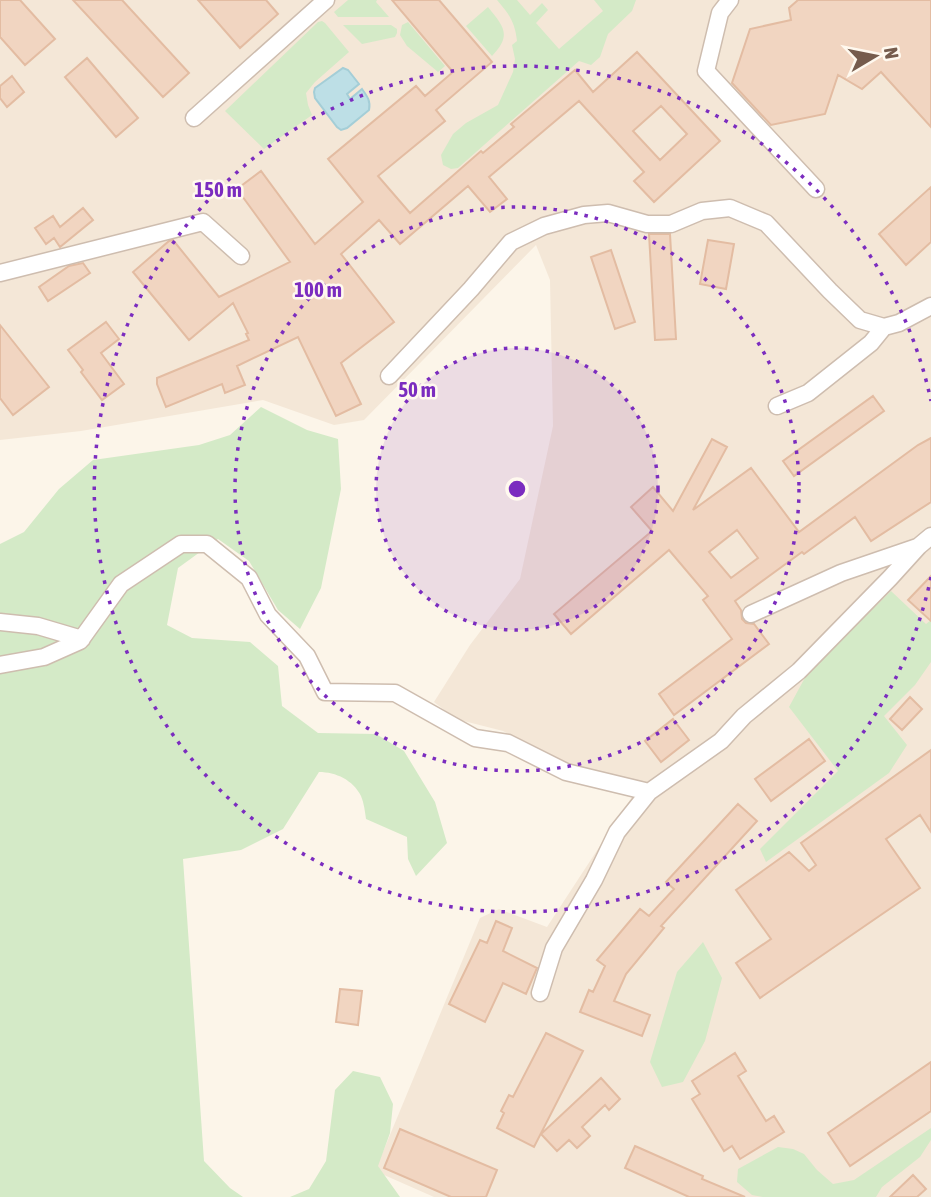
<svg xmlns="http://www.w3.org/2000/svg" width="931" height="1197" font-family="'Asap Condensed',sans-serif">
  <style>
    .residential { fill: #f4e7d7 }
    .green { fill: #d4eac7 }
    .water { fill: #bddfe6; stroke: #a4ced7; stroke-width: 2 }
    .building { fill: #f1d5c1; stroke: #e3bca2; stroke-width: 2; fill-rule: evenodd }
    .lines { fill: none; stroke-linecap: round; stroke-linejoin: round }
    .minor-casing { stroke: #cebdaf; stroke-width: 19 }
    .minor { stroke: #fff; stroke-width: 16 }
    .ring { fill: none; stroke: #7b2cbf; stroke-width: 3.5; stroke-dasharray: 3.5 7 }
    .centre { fill: #7b2cbf; stroke: #fff9ef; stroke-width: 3.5 }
    .ring-label { font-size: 21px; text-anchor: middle; font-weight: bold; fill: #7b2cbf; stroke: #fff9ef; stroke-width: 5; stroke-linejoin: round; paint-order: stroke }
  </style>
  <rect width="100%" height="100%" fill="#fcf5e9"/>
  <path class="residential" d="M0,0H931V1197H434L375,1171L480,918L499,909L547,927L639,786L560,763L503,731L456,719L434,702L470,645L520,579L553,426L550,280L536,245L364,420L334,425L263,400L81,431L0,440Z"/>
  <path class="green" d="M348,0H377L376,2L389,17H338L334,12Z
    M497,0H517L530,15L542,3L548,10L536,23L559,49L603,11L594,0H636L632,11L608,34L600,57L591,65L579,61L458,168L451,169L443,165L441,155L453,134L466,123L498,105L513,72L515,59L512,45L517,41C515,22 509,14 497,0Z
    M488,7C504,27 512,35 492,56L466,26Z
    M322,21L325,23L349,52L315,82L306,93L308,105L312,115L264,149L225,111L318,22Z
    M408,22L445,66L438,72L407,46L400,35L402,25Z
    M343,25H391L397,29V33L395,37L362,44Z
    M261,407L307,430L338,439L341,489L321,588L300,629L278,610L249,561L218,539L178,568L167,625L192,638L250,642L278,666L282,706L318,733L376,734L404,751L435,802L447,843L416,876L408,859L407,837L366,819C365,812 364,803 361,796C353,780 336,772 319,772L283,829L241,850L183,859L204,1161L230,1188L243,1197H0V544L24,532L59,489L93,460L199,445L230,435Z
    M891,591L926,624L931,620V662L915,685L884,716L907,745L889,773L766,862L760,849L838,771L789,707L807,674Z
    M703,942L722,978L705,1041L683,1082L662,1087L650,1062L677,972Z
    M353,1071L380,1077L393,1104L390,1133L378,1166L400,1197H290L309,1189L326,1161L335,1090Z
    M931,1128V1140L920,1157L882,1187L876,1197H763L752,1195L737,1182L738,1169L778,1147L793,1149L804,1154L817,1170L833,1184L854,1180Z"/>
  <path class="water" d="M343,68L348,70L359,84L347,94L350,99L362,89C367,96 371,101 369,110L347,128L341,130L337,127L315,98L314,92L315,88Z"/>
  <path class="building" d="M0,0H20L55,39L25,65L0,37Z
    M73,0H122L189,73L163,97Z
    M198,0H266L278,14L240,48Z
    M392,0H439L492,62L436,110L445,121L378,176L410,213L481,151L483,153L514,127L511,124L575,70L593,92L637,52L720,141L654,202L634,181L644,172L579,101L489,177L507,199L490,212L468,186L400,244L379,220L341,254L394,322L341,363L361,404L336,416L298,337L237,366L245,385L225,393L222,384L166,407L157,384V378L249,340L246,334L248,333L233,303L189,340L133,272L169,241L173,240L219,297L290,262L237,189L261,171L315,244L363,202L328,159L416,86L425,96L453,72ZM661,106L687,134L660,160L633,131Z
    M798,0H931V127L881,72L862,89L838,75L825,114L771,125L732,83L750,29L791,20L789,8Z
    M87,58L138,118L116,137L65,77Z
    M12,76L24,92L7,107L0,98V86Z
    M931,187V242L906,265L879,234Z
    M83,208L93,220L60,247L54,238L46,244L35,228L53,216L60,227Z
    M649,234H670L676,339L655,340Z
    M708,240L734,244L726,289L700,284Z
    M611,250L635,322L615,329L591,257Z
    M83,263L90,273L48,301L39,287L69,266Z
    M106,322L119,339L101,353L124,384L102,400L81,372L83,370L68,350Z
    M0,325L49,387L13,415L0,398Z
    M873,396L884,411L794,476L783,461Z
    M931,438V502L871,541L855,517L804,554L802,552L735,601L741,610L742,619L746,623L754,624L769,644L674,715L659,694L732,639L703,600L708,596L669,550L571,634L554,614L652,531L631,507L653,487L673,511L712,439L727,447L693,510L751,468L799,532L918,445ZM737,530L758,558L731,578L709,552Z
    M931,576V621L908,600Z
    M910,697L922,709L902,730L890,719Z
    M673,719L689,740L661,762L645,741Z
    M809,739L825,761L771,801L755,779Z
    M931,750V832L920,815L886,839L920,888L760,998L736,963L771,939L736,890L789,852L809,871L816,865L801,843Z
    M738,804L757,821L661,926L664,928L626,974L614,1001L650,1015L642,1036L580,1012L589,990L593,992L605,966L597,960L640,909L649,916L674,889L666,882Z
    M496,921L512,928L503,951L537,968L526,994L503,983L485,1022L449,1004L480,940L487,943Z
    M340,989L362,991L358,1025L336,1022Z
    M546,1033L583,1051L534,1147L497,1128L504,1113L501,1111L509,1095L513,1097Z
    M735,1053L746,1071L738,1076L766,1121L774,1116L784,1132L740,1159L732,1146L724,1151L692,1099L700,1094L692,1081Z
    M931,1062V1111L850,1166L828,1133Z
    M601,1078L620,1099L609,1110L605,1105L582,1127L590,1136L577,1148L569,1140L557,1151L541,1134Z
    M400,1129L497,1170L486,1197H451L384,1168Z
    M635,1146L703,1176L702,1179L745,1197H689L625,1168Z
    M913,1175L926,1189L917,1197H890Z"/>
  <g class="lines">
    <defs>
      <path id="minor" d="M730,0L720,13L706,71L816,189
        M194,118L326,0
        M0,273L203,222L241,256
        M389,376L471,289L511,242L544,226L584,215L608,213L647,224H671L702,211L730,208L766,223L830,291L860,320L884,327
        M777,406L808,393L871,343L884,327L899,323L931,306
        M751,614L841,573L917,547
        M0,622L38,626L82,639
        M0,665L44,657L80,641L121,584L181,544H207L249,578L268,615L307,656L325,692L395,693L475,738L508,743L566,772L649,792
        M540,993L554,948L594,880L617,832L649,792L721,741L744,716L799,671L890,578L919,546L931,536"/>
    </defs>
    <use href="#minor" class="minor-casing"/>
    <use href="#minor" class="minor"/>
  </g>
  <circle cx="517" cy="489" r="141" fill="#7b2cbf" fill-opacity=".12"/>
  <g class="ring">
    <circle cx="517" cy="489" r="141"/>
    <circle cx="517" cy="489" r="282"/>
    <path d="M931 577A423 423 0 1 1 931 401"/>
  </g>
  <circle cx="517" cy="489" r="10" class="centre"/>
  <g class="ring-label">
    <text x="218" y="197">150 m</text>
    <text x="318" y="297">100 m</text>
    <text x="417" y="397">50 m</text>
  </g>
  <g transform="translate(875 56) rotate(80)" stroke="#fff9ef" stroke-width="5" paint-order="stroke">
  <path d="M0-5L12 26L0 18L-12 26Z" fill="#765c4d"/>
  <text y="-10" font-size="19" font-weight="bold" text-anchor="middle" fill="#765c4d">N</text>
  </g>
</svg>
